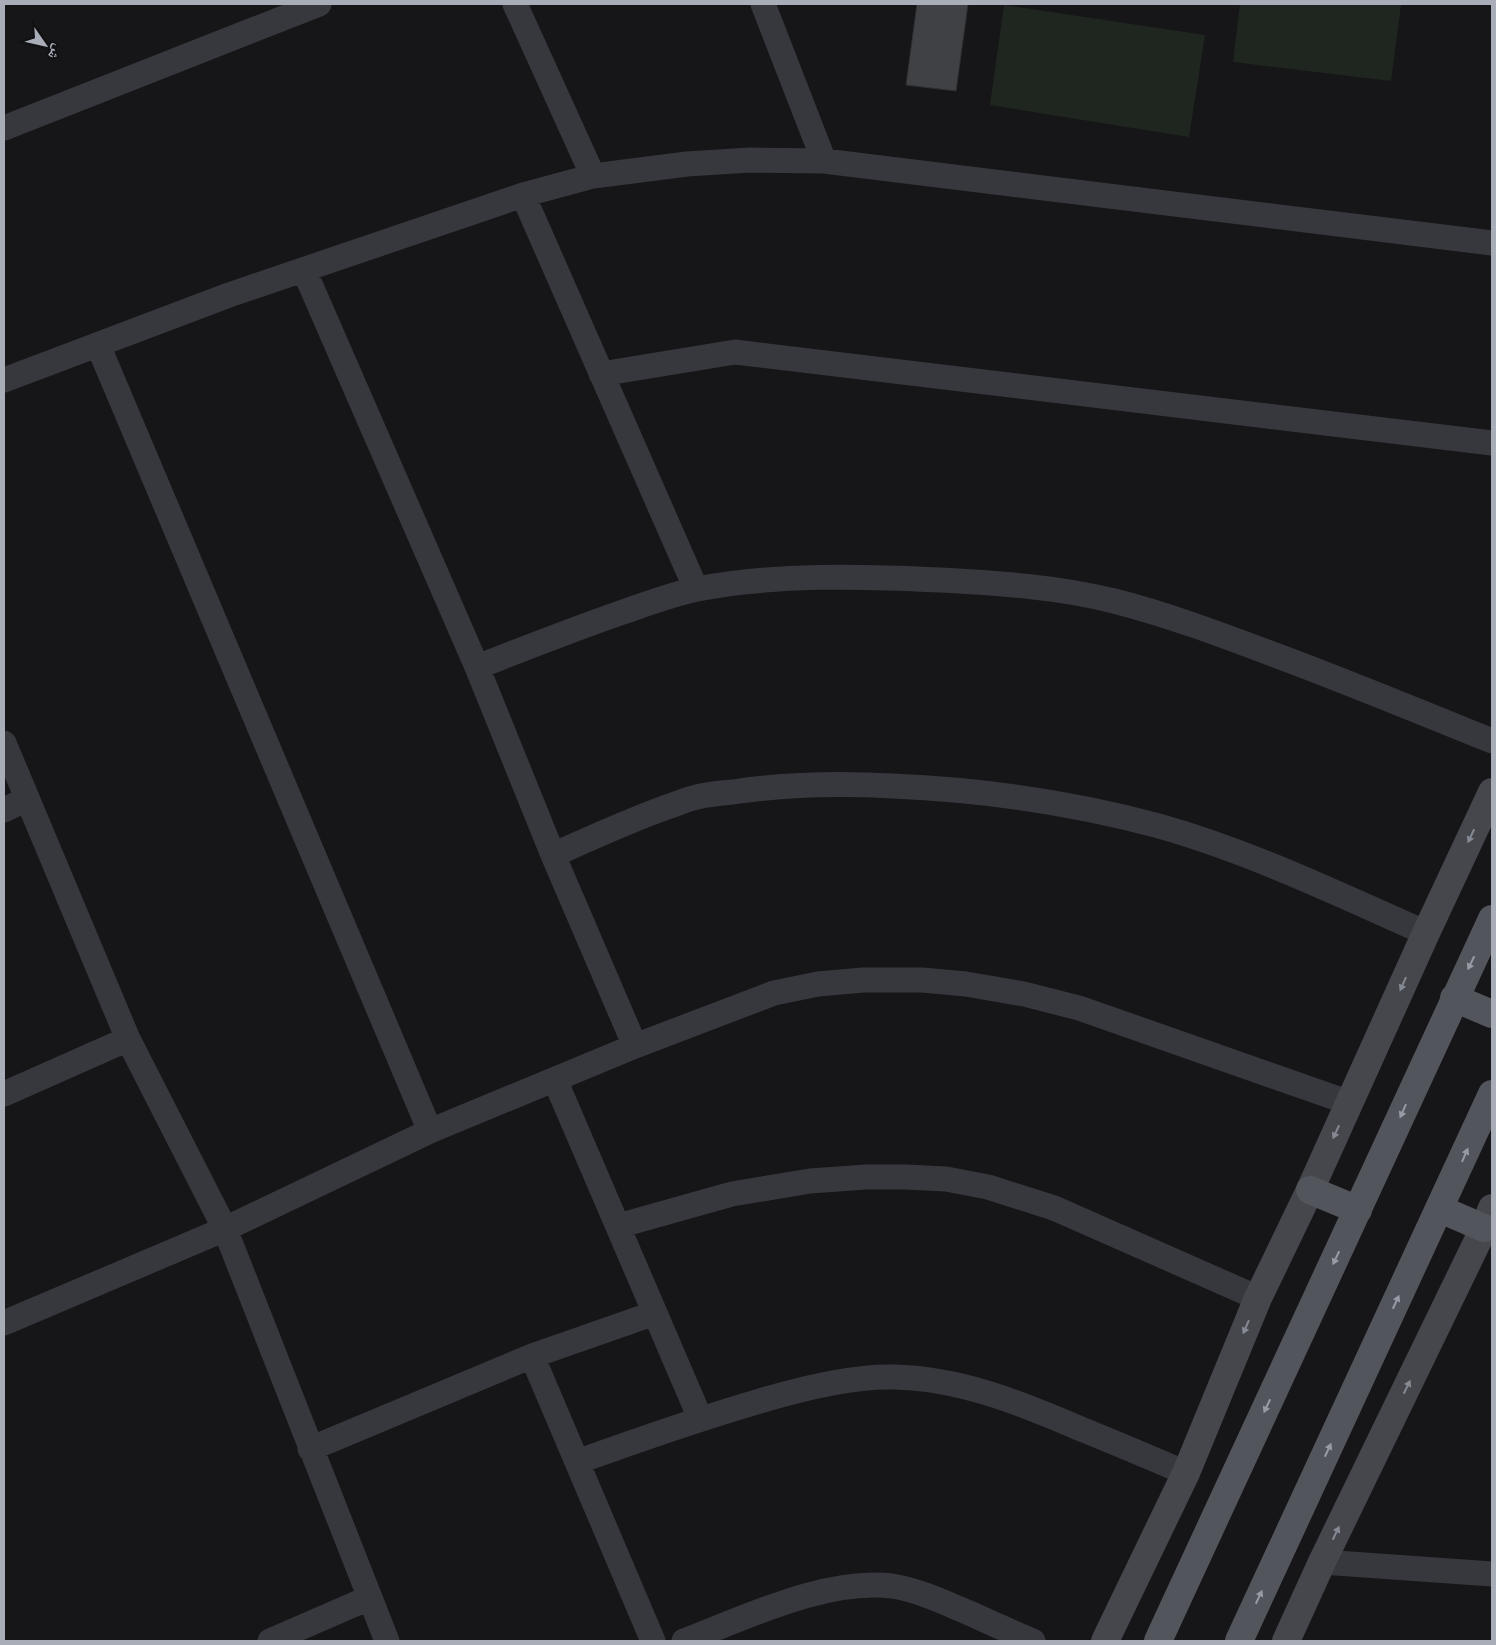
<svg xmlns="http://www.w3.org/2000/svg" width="1496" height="1645" font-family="'IBM Plex Sans','Noto Naskh Arabic',sans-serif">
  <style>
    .green { fill: #1e261f }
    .building { fill: #404145; stroke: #303034 }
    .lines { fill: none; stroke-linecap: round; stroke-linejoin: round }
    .street { stroke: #37383d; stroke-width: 25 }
    .secondary { stroke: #45474d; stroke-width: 28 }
    .primary { stroke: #53555c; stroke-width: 28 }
    .oneway { fill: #858993 }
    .oneway2 { fill: #979ba6 }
  </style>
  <rect width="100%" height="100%" fill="#161618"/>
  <path class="green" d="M1240,4H1388L1401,5L1391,81L1233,62Z
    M1004,5L1205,35L1189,137L990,105Z"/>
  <path class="building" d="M917,4H968L956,91L906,85Z"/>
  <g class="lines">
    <path class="street" d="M515,4L593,176
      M763,4L824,161
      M4,128L319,4
      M523,195L696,589
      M304,270L477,667L553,855L635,1046
      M98,345L430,1131
      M601,374L735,352L1492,443
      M4,380L229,295L523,195L593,176L687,164L750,160L824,161L1492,243
      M477,667C526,648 576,628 626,611C649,603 673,594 697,589C776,574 860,576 940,580C998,583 1058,587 1114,601C1169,615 1222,635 1275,655C1348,682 1420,712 1492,741
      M4,743L128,1039L225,1229L387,1641
      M4,810L27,799
      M553,855C591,838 628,821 667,807C677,804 687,799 697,797C709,794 721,793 733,792C786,784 839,783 893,786C983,790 1071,802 1159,826C1251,852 1338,894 1426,933
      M555,1080L700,1418
      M4,1094L128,1039
      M618,1226L732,1194L810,1181L866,1177H906L946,1179L988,1187L1054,1208L1258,1298
      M4,1323L225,1229L430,1131L635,1046L774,993L818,984L863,980H922L966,984L1024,994L1079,1008L1350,1103
      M532,1356L653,1641
      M310,1449L532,1356L655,1313
      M577,1462C638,1440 698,1419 760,1401C800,1389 851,1376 893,1377C959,1378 1021,1403 1081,1429C1116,1443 1151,1458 1186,1473
      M1322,1562L1492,1574
      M270,1641L369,1598
      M684,1641C745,1618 825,1578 892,1586C918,1590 943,1602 967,1612C989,1622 1011,1632 1033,1641"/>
    <path class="secondary" d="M1105,1641L1186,1473L1258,1298L1310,1190L1426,933L1492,792
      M1286,1641L1322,1562L1484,1228L1492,1208"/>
    <path class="primary" d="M1454,998L1492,1014
      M1310,1190L1358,1210
      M1440,1209L1484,1228
      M1158,1641L1492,919
      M1239,1641L1492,1094"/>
  </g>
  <defs><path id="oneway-solid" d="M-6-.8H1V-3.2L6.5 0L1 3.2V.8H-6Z" transform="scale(1.25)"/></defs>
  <g class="oneway">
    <use href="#oneway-solid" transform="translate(1471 836) rotate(115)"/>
    <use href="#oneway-solid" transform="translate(1403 984) rotate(114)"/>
    <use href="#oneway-solid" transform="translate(1336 1132) rotate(115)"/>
    <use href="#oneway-solid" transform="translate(1246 1327) rotate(113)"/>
    <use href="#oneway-solid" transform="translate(1407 1387) rotate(-64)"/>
    <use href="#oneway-solid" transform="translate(1336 1533) rotate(-64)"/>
  </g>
  <g class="oneway2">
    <use href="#oneway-solid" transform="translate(1471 963) rotate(116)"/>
    <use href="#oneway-solid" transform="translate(1403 1111) rotate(114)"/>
    <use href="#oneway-solid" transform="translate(1465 1155) rotate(-66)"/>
    <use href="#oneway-solid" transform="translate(1336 1258) rotate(115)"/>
    <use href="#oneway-solid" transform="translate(1396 1302) rotate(-65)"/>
    <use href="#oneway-solid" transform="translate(1267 1406) rotate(115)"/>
    <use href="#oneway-solid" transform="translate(1328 1450) rotate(-65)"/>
    <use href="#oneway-solid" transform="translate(1259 1597) rotate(-65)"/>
  </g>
  <rect width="1496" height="1645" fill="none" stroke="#a8adb8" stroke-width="10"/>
  <g transform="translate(45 45) rotate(124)" stroke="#111113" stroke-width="4" paint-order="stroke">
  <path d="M0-4L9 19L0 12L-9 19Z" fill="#a8adb8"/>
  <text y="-8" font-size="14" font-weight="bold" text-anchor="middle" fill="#a8adb8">ش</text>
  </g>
</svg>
